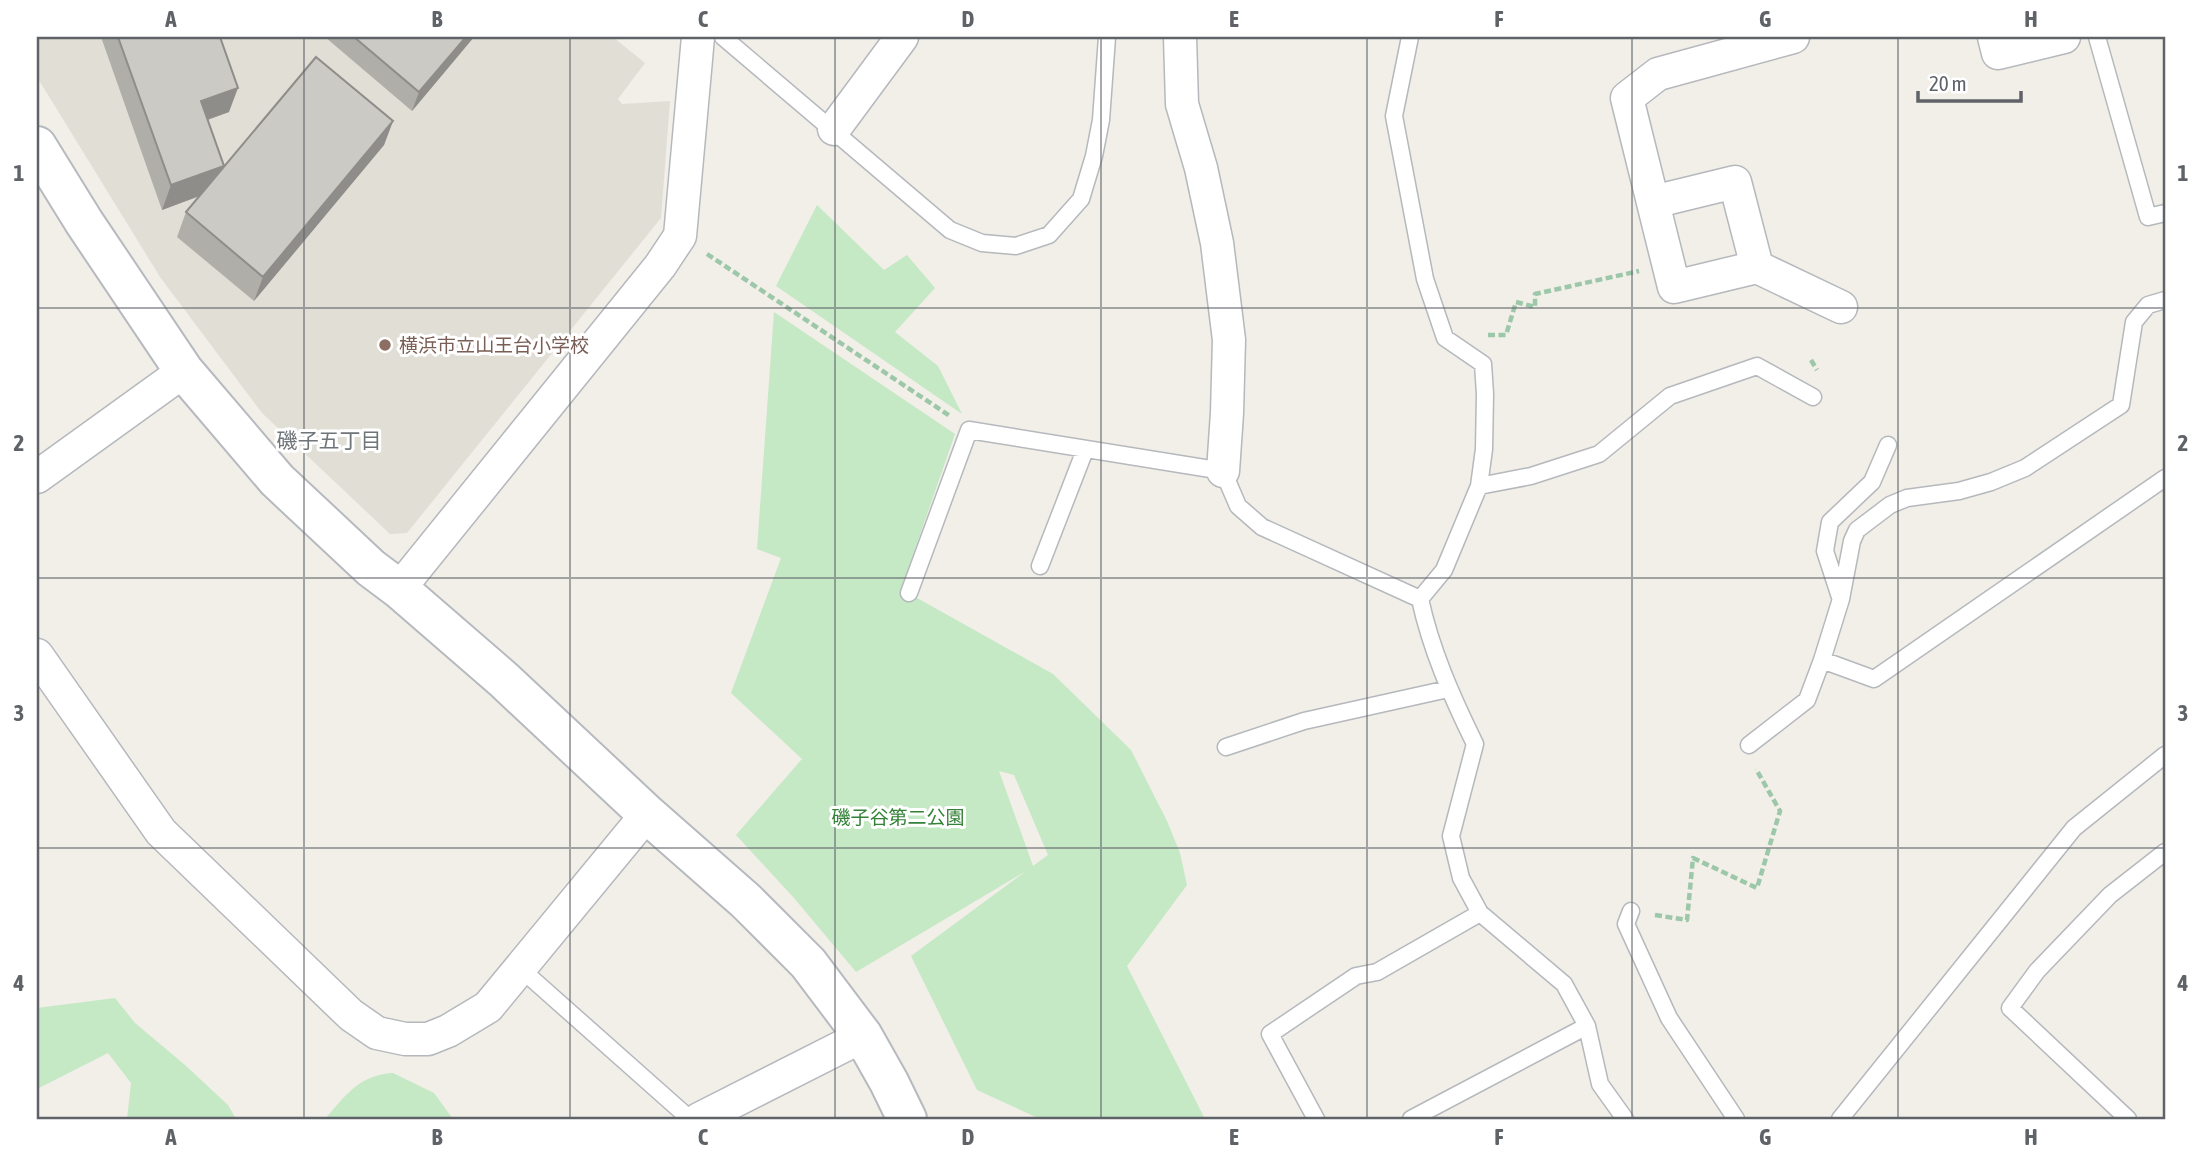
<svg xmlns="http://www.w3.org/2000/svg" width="2202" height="1156" font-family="'Asap Condensed','Noto Sans JP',sans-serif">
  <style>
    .education { fill: #e1ded6 }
    .green { fill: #c5e8c5; fill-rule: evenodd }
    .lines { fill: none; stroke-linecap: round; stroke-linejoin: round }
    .lane-casing { stroke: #b5b8bc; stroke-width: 19 }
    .street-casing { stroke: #b5b8bc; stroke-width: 35 }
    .secondary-casing { stroke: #b6babf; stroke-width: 42 }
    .path { stroke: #9cc7a9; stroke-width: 4.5; stroke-dasharray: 7 3.5; stroke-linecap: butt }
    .lane { stroke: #fff; stroke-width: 16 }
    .street { stroke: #fff; stroke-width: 32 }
    .secondary { stroke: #fff; stroke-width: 38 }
    .wall { fill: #afaea9 }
    .shaded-wall { fill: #8f8d8a }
    .building { fill: #cccac5; stroke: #8f8d8a; stroke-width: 2 }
    .grid { fill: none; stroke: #5f6368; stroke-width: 2; stroke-opacity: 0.55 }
    .education-dot { fill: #8d6e63; stroke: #fff; stroke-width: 2.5 }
    .labels { text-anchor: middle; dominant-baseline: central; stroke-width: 6; stroke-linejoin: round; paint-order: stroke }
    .education-label { font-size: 19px; fill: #785e54; stroke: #fff; text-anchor: start }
    .park-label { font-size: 19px; fill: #348238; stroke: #fff }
    .neighbourhood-label { font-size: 21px; fill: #70757a; stroke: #fff }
    .neatline { fill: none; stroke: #5f6368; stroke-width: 2.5 }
    .grid-label { font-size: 23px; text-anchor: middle; font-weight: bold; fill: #5f6368 }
  </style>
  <rect width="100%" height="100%" fill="#f1efe8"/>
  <path class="education" d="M37,37H613L645,63L618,99L622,104L670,101L661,218L407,533L390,534L262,413L160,277L37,77Z"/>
  <path class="green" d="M817,205L884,270L907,255L935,288L895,332L938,366L962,414L776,286Z
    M774,312L955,434L901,589L1053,674L1131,750L1167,821L1180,853L1187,885L1127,966L1205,1119H1040L977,1090L911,956L1026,871L856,972L794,898L736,835L802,759L731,693L781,558L757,549ZM999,771L1014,775L1048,855L1033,866Z
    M115,998L135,1023L185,1065L228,1105L236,1119H127L131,1083L108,1053L37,1089V1008Z
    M393,1073L434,1093L453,1119H325C346,1095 359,1075 393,1073Z"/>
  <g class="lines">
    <defs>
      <path id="lane" d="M723,37L950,230L982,243L1016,246L1049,235L1081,199L1094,156L1101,120L1107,37
        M1410,37L1394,116L1425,279L1445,338L1483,364L1485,394L1484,449L1479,486L1444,570L1420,599C1431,650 1452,697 1475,744L1451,836L1461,878L1480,913L1564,984L1587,1026L1600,1084L1625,1119
        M2097,37L2148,217L2165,213
        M1479,486L1531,476L1599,454L1670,396L1757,366L1813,397
        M1040,566L1085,450
        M909,593L969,430L1223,471L1238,506L1262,527L1420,599
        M1840,597L1825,551L1830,522L1872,482L1888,445
        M1822,660L1841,599L1852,541L1857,530L1890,505L1907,498L1959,491L1991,482L2025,468L2121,405L2134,322L2148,305L2165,300
        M1749,745L1807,700L1822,660L1874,679L2165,478
        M1226,747L1304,721L1448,689
        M1631,911L1626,924L1669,1018L1736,1119
        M521,969L690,1119
        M1316,1119L1270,1034L1356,976L1377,972L1480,913
        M1411,1119L1587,1026
        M1840,1119L2074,828L2165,755
        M2128,1119L2010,1008L2037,971L2110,895L2165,852"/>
      <path id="street" d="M1180,37L1182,104L1201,168L1217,243L1229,340L1227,413L1223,471
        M1793,37L1658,74L1627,98L1674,287L1757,267L1841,307
        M1994,37L1998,53L2064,37
        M834,129L902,37
        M1653,202L1735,182L1757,267
        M37,477L184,371
        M399,589L660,266L680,236L698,37
        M37,655L161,832L351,1015L377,1033L405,1039H428L448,1031L488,1007L647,814
        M699,1119L863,1036"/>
      <path id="secondary" d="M37,146L84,222L184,371L277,480L371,568L399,589L504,680L647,814L746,901L808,963L863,1036L889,1082L907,1119"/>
    </defs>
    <use href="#lane" class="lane-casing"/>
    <use href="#street" class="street-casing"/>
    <use href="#secondary" class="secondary-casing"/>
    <path class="path" d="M707,254L950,416
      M1488,335H1506L1516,302L1535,307V294L1639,271
      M1811,360L1817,370
      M1655,915L1687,920L1693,858L1757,888L1780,811L1756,769"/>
    <use href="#lane" class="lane"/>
    <use href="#street" class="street"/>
    <use href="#secondary" class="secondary"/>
  </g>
  <path class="wall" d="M101,37H220L229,112L208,120L224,166L393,121L384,145L254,301L177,237L186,212L200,196L162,210Z
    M325,37H474L412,111Z"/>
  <path class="shaded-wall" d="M466,37H474L412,111L419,92Z
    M238,88L229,112L192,125L201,101Z
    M393,121L384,145L254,301L263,277Z
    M224,166L215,190L162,210L171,185Z"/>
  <path class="building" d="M118,37H220L238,88L201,101L224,166L171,185Z
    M354,37H466L419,92Z
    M316,57L393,121L263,277L186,212Z"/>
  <path class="grid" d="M304,37V1119M570,37V1119M835,37V1119M1101,37V1119M1367,37V1119M1632,37V1119M1898,37V1119M37,308H2165M37,578H2165M37,848H2165"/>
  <circle class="education-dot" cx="385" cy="345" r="7"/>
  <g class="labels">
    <g class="education-label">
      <text x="399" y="345">横浜市立山王台小学校</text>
    </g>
    <g class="park-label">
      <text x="898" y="817">磯子谷第二公園</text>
    </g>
    <g class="neighbourhood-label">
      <text x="329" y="440">磯子五丁目</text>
    </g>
  </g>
  <rect width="2202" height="1156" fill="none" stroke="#ffffff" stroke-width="77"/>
  <path d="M1918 91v10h103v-10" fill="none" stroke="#5f6368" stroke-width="3.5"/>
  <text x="1929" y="91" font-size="21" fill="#5f6368" stroke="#ffffff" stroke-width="5" paint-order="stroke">20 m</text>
  <rect x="38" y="38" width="2126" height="1080" class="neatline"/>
  <g class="grid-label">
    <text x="171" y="27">A</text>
    <text x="437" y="27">B</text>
    <text x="703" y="27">C</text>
    <text x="968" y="27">D</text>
    <text x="1234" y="27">E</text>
    <text x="1499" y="27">F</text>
    <text x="1765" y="27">G</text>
    <text x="2031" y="27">H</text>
    <text x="19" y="181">1</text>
    <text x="2183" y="181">1</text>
    <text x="19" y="451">2</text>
    <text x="2183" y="451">2</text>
    <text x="19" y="721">3</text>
    <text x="2183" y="721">3</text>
    <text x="19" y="991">4</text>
    <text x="2183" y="991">4</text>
    <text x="171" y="1145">A</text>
    <text x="437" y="1145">B</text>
    <text x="703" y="1145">C</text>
    <text x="968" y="1145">D</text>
    <text x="1234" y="1145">E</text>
    <text x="1499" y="1145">F</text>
    <text x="1765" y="1145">G</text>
    <text x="2031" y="1145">H</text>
  </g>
</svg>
